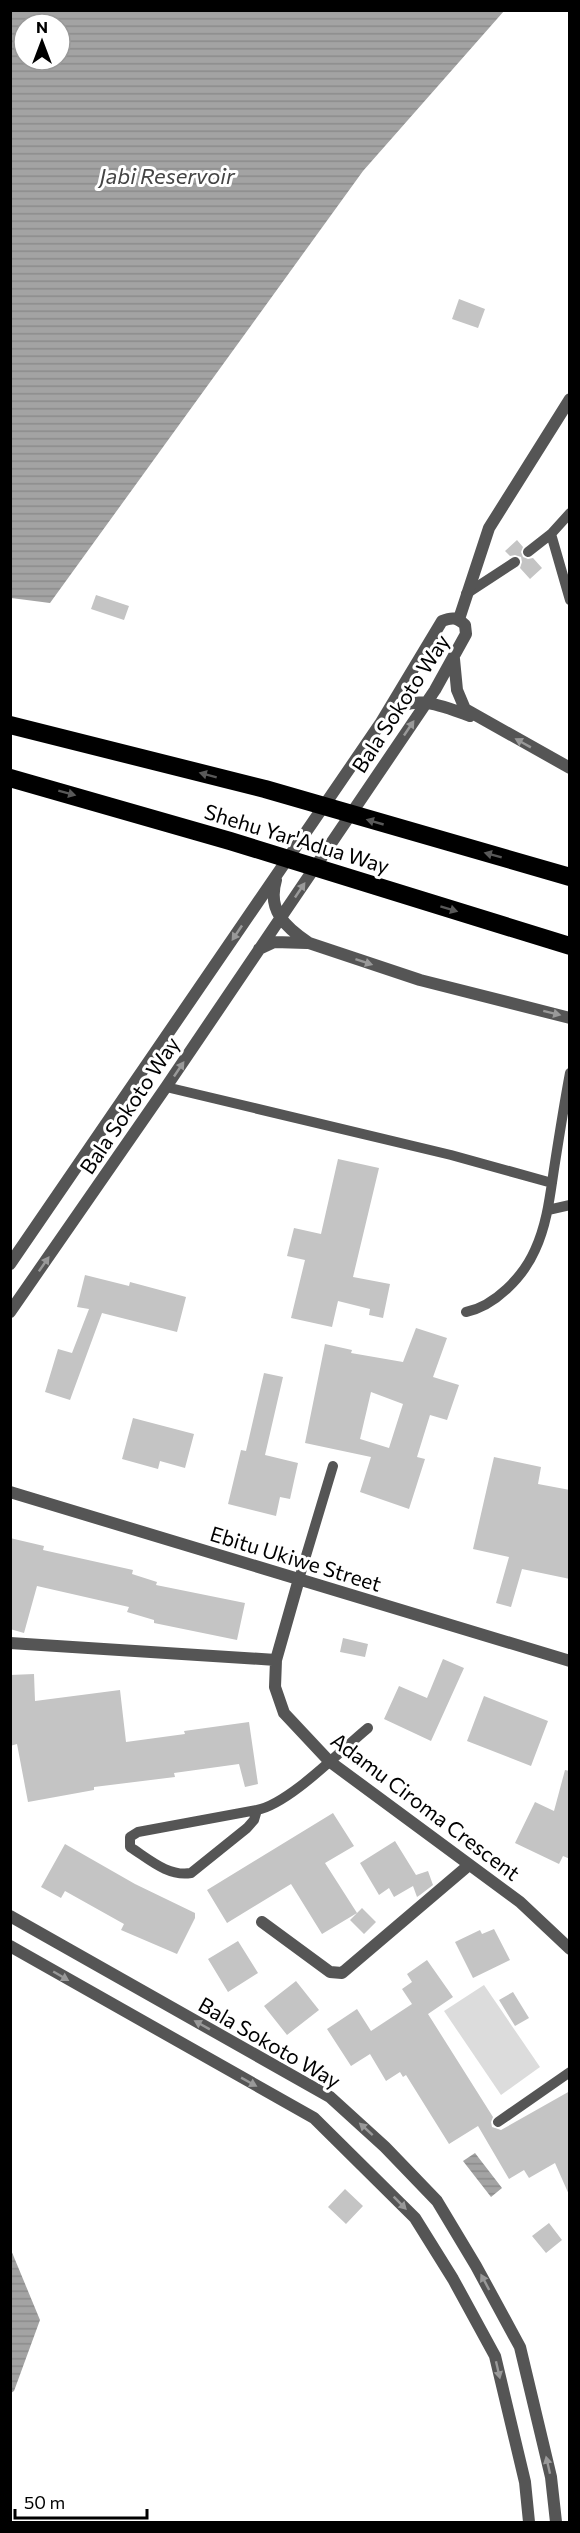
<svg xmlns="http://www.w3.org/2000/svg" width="580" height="2533" font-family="Commissioner,sans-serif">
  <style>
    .garden { fill: #dcdcdc }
    .water { fill: url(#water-rules); fill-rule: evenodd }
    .building { fill: #c4c4c4; fill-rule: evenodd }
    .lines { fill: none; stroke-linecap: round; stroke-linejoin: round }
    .service { stroke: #555; stroke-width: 10 }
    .minor { stroke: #555; stroke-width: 12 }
    .tertiary { stroke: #555; stroke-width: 12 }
    .motorway { stroke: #000; stroke-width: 18 }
    .oneway { fill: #999 }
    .oneway2 { fill: #595959 }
    .labels { text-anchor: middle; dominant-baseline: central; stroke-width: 6; stroke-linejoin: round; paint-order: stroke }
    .street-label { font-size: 21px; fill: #000; stroke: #fff }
    .water-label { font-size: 22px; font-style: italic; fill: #444; stroke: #fff }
  </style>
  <defs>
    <pattern id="water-rules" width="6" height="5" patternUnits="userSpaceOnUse" patternTransform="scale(1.5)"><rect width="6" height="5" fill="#a3a3a3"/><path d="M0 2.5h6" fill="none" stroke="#8b8b8b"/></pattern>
  </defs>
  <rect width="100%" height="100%" fill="#fff"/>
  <path class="garden" d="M484,1985L540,2067L501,2095L444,2011Z"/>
  <path class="water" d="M11,10L504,11L363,171L50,603L11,598ZM24,24H60V60H24Z
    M475,2153L502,2188L491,2197L463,2161Z
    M11,2250L40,2320L14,2391L11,2393Z"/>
  <path class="building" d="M459,299L485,309L478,328L452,319Z
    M517,540L523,547L521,552L523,557L528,559L533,558L542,568L530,579L520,568L522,562L521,557L515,555L510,556L505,551Z
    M96,595L129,606L124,620L91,609Z
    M338,1159L379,1168L353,1277L390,1284L383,1318L369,1315L370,1309L338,1301L332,1327L291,1318L305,1260L287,1256L294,1228L321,1234Z
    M85,1275L129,1286L130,1282L186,1297L177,1332L102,1313L70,1400L45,1392L58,1349L72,1353L89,1309L77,1307Z
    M416,1328L447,1338L433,1377L459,1385L447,1420L430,1415L417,1457L425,1459L409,1509L360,1492L371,1457L305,1443L325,1344L352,1350L351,1353L403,1362ZM371,1392L403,1404L389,1448L360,1439Z
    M264,1373L283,1377L265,1455L298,1463L290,1499L280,1497L276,1516L228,1504L241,1450L246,1451Z
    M133,1418L194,1434L185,1468L160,1461L158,1469L122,1459Z
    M494,1457L541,1467L538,1484L570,1490V1579L522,1569L511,1607L496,1603L509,1557L473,1549Z
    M10,1538L44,1546L43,1550L133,1570L132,1574L157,1582L156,1585L245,1603L237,1640L154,1623V1620L127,1612L129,1607L37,1586L24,1633L10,1629Z
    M343,1638L368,1644L365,1657L340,1652Z
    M443,1659L464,1668L431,1741L384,1719L399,1686L427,1698Z
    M34,1674L35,1701L120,1690L126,1742L185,1734L184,1731L249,1722L258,1784L245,1787L239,1764L174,1773L175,1777L94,1787V1790L28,1802L17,1744L10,1746V1675Z
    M484,1696L548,1721L531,1766L467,1741Z
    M565,1770L570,1771V1859L563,1856L559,1864L515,1843L535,1802L554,1811Z
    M333,1813L354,1846L325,1863L357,1913L322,1934L291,1884L227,1923L207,1890Z
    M395,1841L416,1875L428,1871L433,1885L420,1895L417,1897L413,1886L394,1897L389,1888L379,1895L360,1863Z
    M65,1844L135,1884L195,1913V1918L177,1954L121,1930L124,1924L65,1891L61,1898L41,1887Z
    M362,1908L376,1922L364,1934L350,1920Z
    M494,1929L510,1960L473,1978L455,1942L480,1930L482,1934Z
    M238,1941L258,1973L228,1992L208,1959Z
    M427,1960L453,1997L428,2014L493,2117L491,2122L492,2127L501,2130L570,2091V2197L555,2163L529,2178L524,2170L509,2179L478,2126L449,2144L406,2075L403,2077L400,2072L386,2081L370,2054L351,2066L327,2029L357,2009L371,2031L412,2004L402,1989L412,1982L407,1974Z
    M296,1981L319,2010L287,2035L264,2006Z
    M513,1992L529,2018L515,2026L499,2000Z
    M345,2189L363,2206L346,2224L328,2207Z
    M549,2223L562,2240L546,2253L532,2236Z"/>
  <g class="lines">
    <path class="service" d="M551,534L570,600
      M528,552L551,534L570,513
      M466,594L515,562
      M166,1087L451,1155L552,1183
      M548,1210L570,1205
      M466,1312C495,1306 523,1277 535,1250C547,1224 550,1196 554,1169C559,1137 564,1105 570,1073
      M299,1579L333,1466
      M257,1810L254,1820L247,1828L191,1873C168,1877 149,1859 130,1847V1837L138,1832L257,1810C289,1804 341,1750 368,1728
      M498,2122L570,2072"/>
    <path class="minor" d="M459,619L489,528L570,399
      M10,1492L570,1661
      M299,1579L276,1660L275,1687L284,1713L329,1761L520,1902L570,1949
      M10,1643L276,1660
      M262,1922L330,1972L342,1973L469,1865"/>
    <path class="tertiary" d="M454,659L457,690L465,709L570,768
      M389,715C412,691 444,707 470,716
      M276,880C267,910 285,927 309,943L420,980L570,1018
      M259,949L274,942L307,943
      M10,1264L380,724L442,621C452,617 457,617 465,625L466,634L435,690L166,1087L10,1312
      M10,1916L330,2097L385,2147L437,2201L476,2266L520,2347L551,2477L556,2522
      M10,1946L314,2118L415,2218L453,2279L495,2356L525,2482L529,2522"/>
    <path class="motorway" d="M10,725L265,789L570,877
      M10,778L230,841L570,946"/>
  </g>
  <defs><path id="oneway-solid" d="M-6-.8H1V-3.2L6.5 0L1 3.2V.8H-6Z" transform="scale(1.5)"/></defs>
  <g class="oneway">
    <use href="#oneway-solid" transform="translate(409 728) rotate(-56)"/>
    <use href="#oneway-solid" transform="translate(523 743) rotate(-151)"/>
    <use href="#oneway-solid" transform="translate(300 890) rotate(-56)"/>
    <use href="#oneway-solid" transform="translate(237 933) rotate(124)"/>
    <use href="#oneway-solid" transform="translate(364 962) rotate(18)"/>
    <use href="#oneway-solid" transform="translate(552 1013) rotate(14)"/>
    <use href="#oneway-solid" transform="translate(179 1069) rotate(-56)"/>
    <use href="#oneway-solid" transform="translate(44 1264) rotate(-55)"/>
    <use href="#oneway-solid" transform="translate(61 1976) rotate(30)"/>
    <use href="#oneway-solid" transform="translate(202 2025) rotate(-151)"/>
    <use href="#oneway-solid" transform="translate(249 2082) rotate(29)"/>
    <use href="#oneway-solid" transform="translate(366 2129) rotate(-138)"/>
    <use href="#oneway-solid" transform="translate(400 2203) rotate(45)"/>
    <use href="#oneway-solid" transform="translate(485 2282) rotate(-118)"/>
    <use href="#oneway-solid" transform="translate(498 2370) rotate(77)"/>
    <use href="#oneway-solid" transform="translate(548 2465) rotate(-103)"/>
  </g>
  <g class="oneway2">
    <use href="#oneway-solid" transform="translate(208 775) rotate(-165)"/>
    <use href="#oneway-solid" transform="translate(67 793) rotate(15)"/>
    <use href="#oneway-solid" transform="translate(375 822) rotate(-164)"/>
    <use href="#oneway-solid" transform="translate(493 855) rotate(-165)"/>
    <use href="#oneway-solid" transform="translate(449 909) rotate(17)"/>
  </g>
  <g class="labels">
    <g class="street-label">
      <text transform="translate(400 703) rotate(-57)">Bala Sokoto Way</text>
      <text transform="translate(297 838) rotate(17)">Shehu Yar'Adua Way</text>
      <text transform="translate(129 1105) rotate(-56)">Bala Sokoto Way</text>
      <text transform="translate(296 1558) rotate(17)">Ebitu Ukiwe Street</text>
      <text transform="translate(426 1806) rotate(37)">Adamu Ciroma Crescent</text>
      <text transform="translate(270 2042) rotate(30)">Bala Sokoto Way</text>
    </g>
    <g class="water-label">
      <text x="167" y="175">Jabi Reservoir</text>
    </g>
  </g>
  <rect width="580" height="2533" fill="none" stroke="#000000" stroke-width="24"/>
  <g transform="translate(42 42)"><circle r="28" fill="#ffffff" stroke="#999999" stroke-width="1.5"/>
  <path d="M0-4.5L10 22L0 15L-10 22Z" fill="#000000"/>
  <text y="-9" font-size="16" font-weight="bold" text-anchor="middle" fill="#000000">N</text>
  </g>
  <path d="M15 2509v9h132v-9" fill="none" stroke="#000000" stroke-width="3"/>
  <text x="24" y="2509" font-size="18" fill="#000000" stroke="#ffffff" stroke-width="4.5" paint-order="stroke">50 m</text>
</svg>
